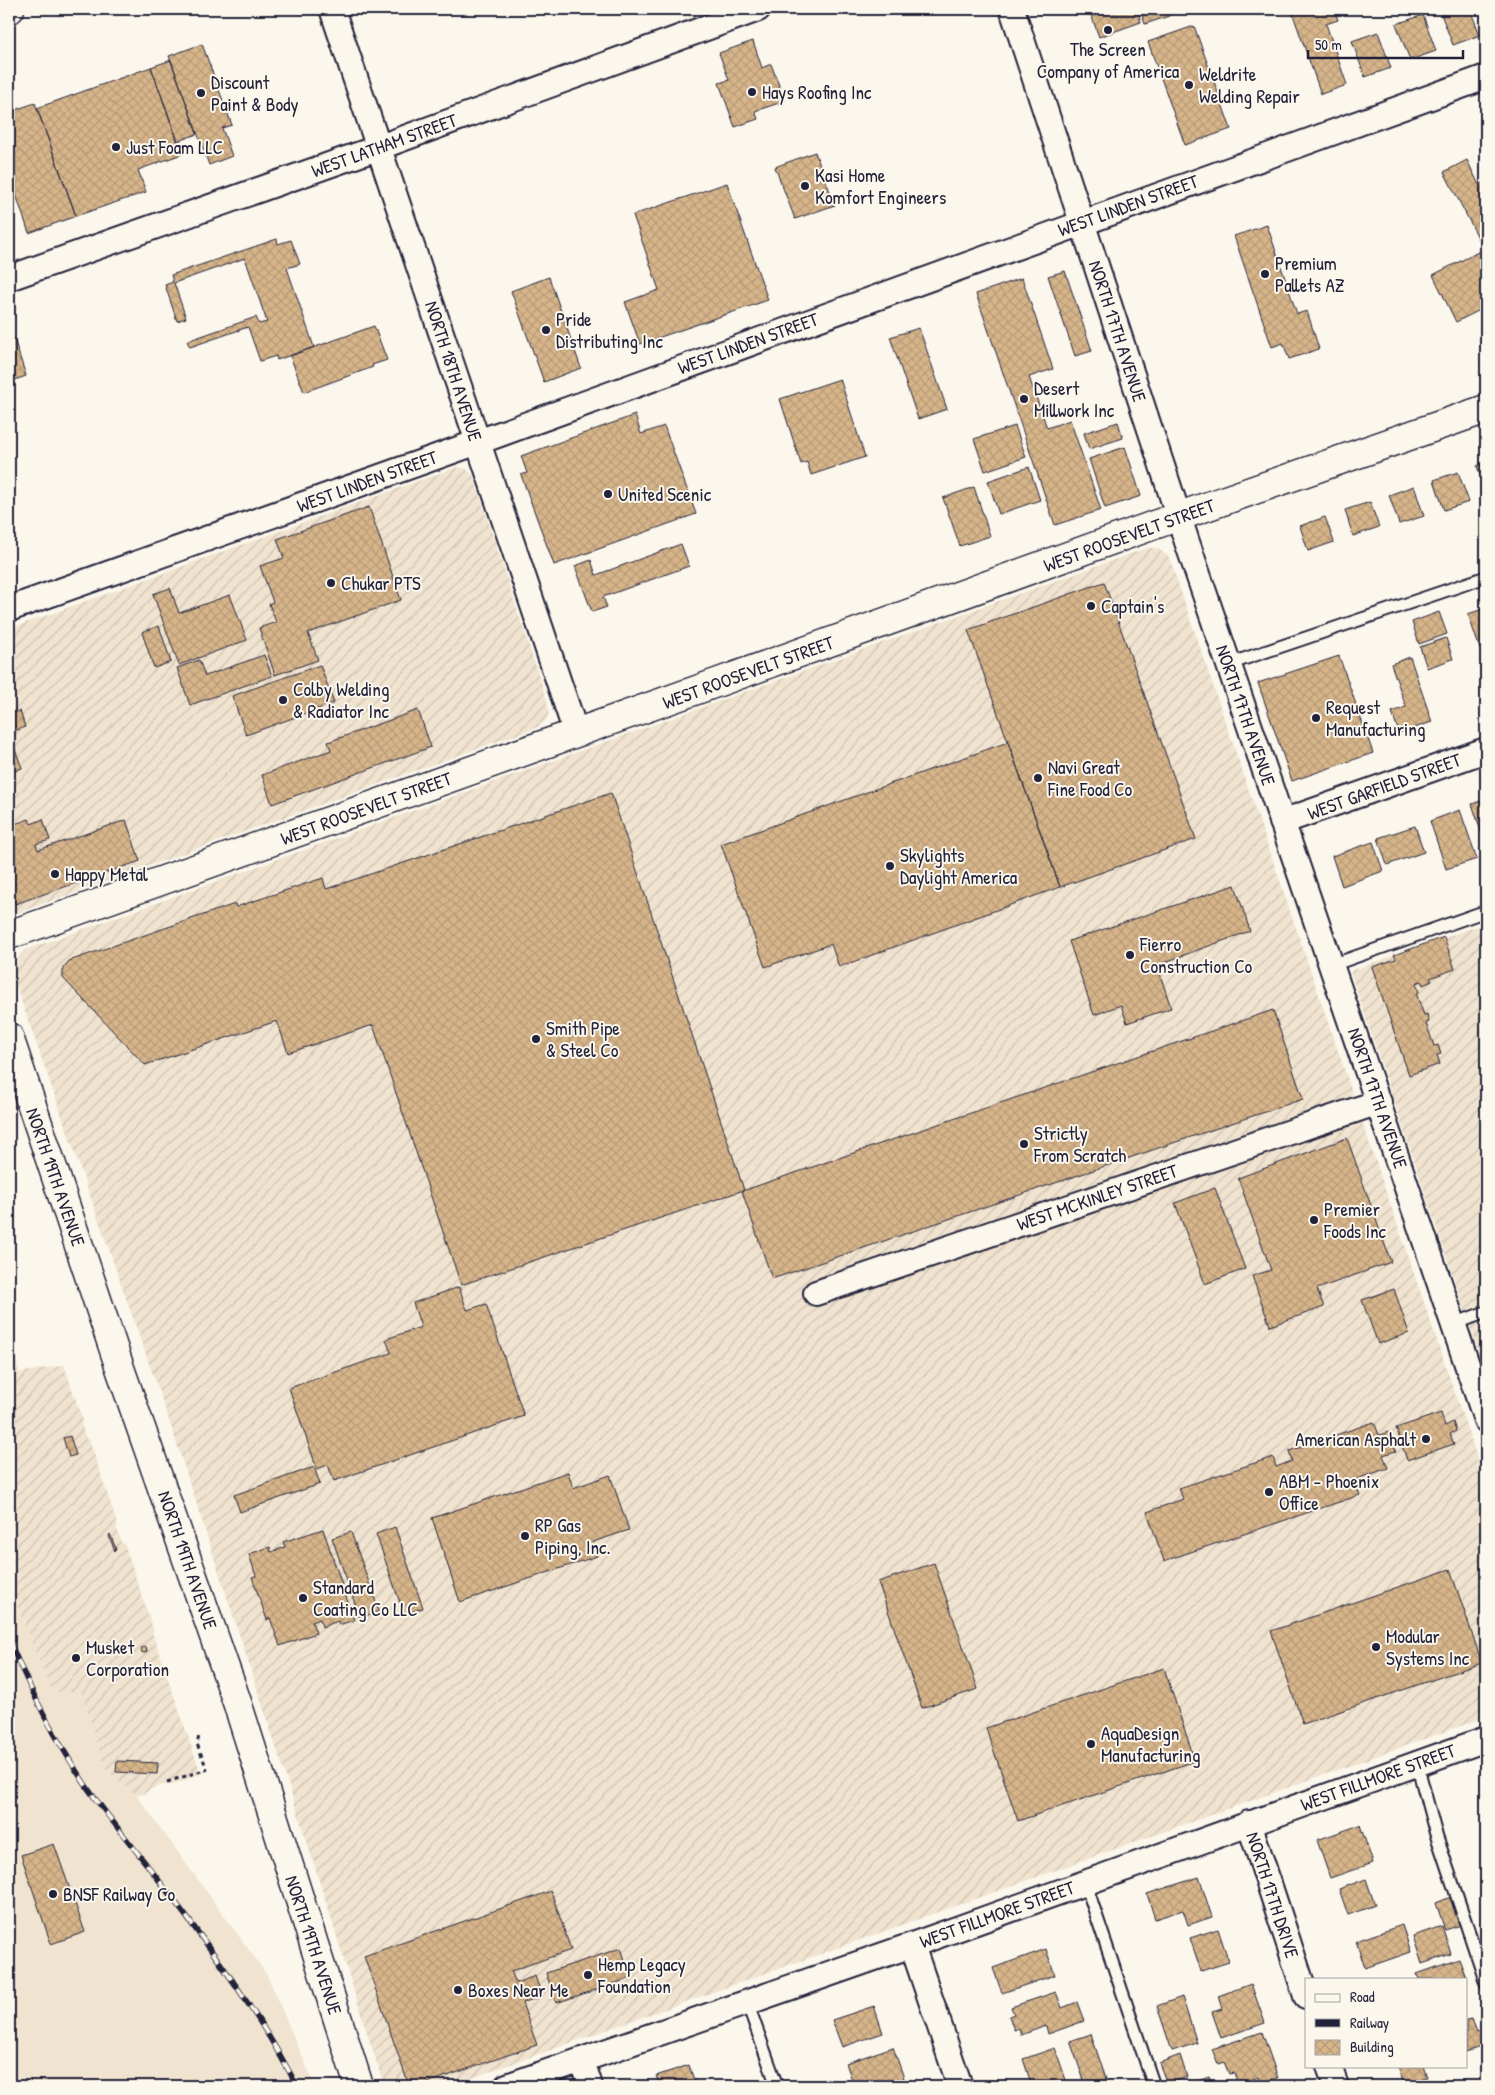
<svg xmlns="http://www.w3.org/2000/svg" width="1495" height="2095" font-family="'Patrick Hand',sans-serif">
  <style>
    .built { fill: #f0e3cf }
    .industrial { fill: url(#industrial-furrows) }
    .building { fill: url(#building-cross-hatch); stroke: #22223b }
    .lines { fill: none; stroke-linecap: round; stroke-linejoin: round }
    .lane-casing { stroke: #22223b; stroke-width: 15 }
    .street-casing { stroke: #22223b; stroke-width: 28 }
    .secondary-casing { stroke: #22223b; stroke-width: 31 }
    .primary-casing { stroke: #22223b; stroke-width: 31 }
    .highway-casing { stroke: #22223b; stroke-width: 31 }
    .path { stroke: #22223b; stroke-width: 3; stroke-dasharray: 4 4; stroke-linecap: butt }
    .lane { stroke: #fbf7ec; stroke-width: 11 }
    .street { stroke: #fbf7ec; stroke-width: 24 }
    .secondary { stroke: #fbf7ec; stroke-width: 28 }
    .primary { stroke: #fbf7ec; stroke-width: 28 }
    .highway { stroke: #fbf7ec; stroke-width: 28 }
    .rail-casing { stroke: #22223b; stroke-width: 5.5 }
    .rail { stroke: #fbf7ec; stroke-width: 4; stroke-dasharray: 11; stroke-linecap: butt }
    .poi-dot { fill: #22223b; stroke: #fbf7ec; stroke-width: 2 }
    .labels { text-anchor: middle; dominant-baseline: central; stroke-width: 4; stroke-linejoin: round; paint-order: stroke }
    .poi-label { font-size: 19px; fill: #22223b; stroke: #fbf7ec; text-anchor: start }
    .street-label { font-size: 19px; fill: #22223b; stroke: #fbf7ec }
  </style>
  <defs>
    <pattern id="industrial-furrows" width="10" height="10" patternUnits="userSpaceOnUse" patternTransform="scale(1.25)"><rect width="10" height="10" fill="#f0e3cf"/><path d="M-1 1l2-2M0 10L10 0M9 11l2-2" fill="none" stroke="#cec2b3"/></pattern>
    <pattern id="building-cross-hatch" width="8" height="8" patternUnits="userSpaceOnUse" patternTransform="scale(1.25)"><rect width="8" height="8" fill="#d7b58a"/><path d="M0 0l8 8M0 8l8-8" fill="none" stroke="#b89b78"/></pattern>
  </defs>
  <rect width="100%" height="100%" fill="#fbf7ec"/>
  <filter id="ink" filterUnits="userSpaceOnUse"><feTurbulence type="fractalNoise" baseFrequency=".02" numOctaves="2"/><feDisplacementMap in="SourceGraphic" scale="10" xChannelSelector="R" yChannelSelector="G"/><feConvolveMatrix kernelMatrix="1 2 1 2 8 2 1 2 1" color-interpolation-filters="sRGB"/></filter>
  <g filter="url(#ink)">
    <path class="built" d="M9,1587L52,1692L81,1690L105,1769L137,1796L267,1975L315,2086H9Z"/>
    <path class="industrial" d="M457,467L466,469L473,475L547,701L549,713L545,721L538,727L9,916V629Z
      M1147,548H1157L1169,557L1486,1484V1717L449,2086H384L301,1823L169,1420L14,980L15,969L18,958L25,950Z
      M1486,923V1373L1350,971Z
      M9,1199L16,1222L9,1224Z
      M9,1323L19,1373L64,1365L83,1421L81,1422L86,1439H89L118,1526L116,1527L122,1544L124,1543L154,1631L152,1632L201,1774L168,1786L167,1784L148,1790V1792L137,1796L105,1769L81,1691L52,1692L9,1587Z"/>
    <path class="building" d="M1089,9H1137L1141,22L1099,37Z
      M1140,9H1167L1169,16L1145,24Z
      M1291,9H1334L1338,20L1326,24L1347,85L1321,94Z
      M1439,9H1470L1480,35L1453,45Z
      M1423,15L1436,51L1410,60L1396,24Z
      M1194,26L1231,129L1185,145L1148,42Z
      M1378,32L1391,68L1365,77L1352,41Z
      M753,41L762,68L771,64L785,101L755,111L758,119L735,127L719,83L729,80L719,53Z
      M202,44L232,125L222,128L232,156L209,165L169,56Z
      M171,60L197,134L178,141L151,67Z
      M151,67L182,154L138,170L146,192L76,216L37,108Z
      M35,103L76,216L29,233L9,174V112Z
      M815,152L835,205L795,219L775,167Z
      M1467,160L1479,185L1486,182V307L1456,322L1433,275L1484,249L1444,172Z
      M727,183L768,300L640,344L625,302L659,290L633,215Z
      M1267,225L1297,314L1307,311L1319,349L1289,359L1283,343L1272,347L1234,236Z
      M277,239L278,244L291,240L300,264L287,268L314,347L277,360L276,356L260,361L248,327L190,347L187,341L256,317L259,324L267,322L245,258L174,283L186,318L177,321L165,285L173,282L171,275Z
      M1065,271L1092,351L1075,356L1048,276Z
      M549,277L581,368L544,382L511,291Z
      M1022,278L1053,369L1029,377L1047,428L1070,420L1101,510L1055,525L976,294Z
      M9,323L26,376L9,382Z
      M374,326L387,360L372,365L373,367L304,392L290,356Z
      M919,328L947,409L918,419L890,337Z
      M840,379L865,457L811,475L807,462L801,464L780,399Z
      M635,415L641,434L664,426L696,514L554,565L521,475L527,473L521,456Z
      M1118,422L1123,438L1089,449L1084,433Z
      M1015,426L1026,457L985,471L974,439Z
      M1125,447L1141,496L1105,508L1089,459Z
      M1486,462V493L1477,466Z
      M1029,467L1040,500L999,514L988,481Z
      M1458,472L1469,502L1444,510L1434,480Z
      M1414,486L1424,516L1399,524L1389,495Z
      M974,487L990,536L960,546L943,498Z
      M1370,502L1379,527L1353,536L1345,510Z
      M369,507L401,600L308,633L318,660L275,675L259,628L276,622L269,604L273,602L260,566L284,558L277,539Z
      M1325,517L1334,542L1308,551L1300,526Z
      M681,544L689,566L603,597L607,607L592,612L575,566L591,560L596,575Z
      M1104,582L1196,839L1060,887L968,630Z
      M170,588L179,613L230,595L247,640L179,665L153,594Z
      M1486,608V667L1468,614Z
      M1439,612L1447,634L1419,644L1412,622Z
      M159,626L171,662L154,668L142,632Z
      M1446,638L1453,659L1427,668L1420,647Z
      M264,655L272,676L190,705L177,668L199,660L205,676Z
      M1339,656L1373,753L1292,781L1258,683Z
      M1410,657L1432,722L1399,733L1392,712L1406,707L1391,664Z
      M320,665L334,703L246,735L232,696Z
      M418,710L431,747L272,804L262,775L331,750L328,742Z
      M20,711L25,727L9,733V714Z
      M1008,742L1060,887L839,967L831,944L765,967L721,844Z
      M13,744L22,768L9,773V746Z
      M611,793L744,1190L461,1285L373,1025L288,1053L277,1021L145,1065L63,978V968L69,961L235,904L236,907L323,878L326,889Z
      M1486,799V846L1472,804Z
      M1460,810L1477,859L1446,869L1430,821Z
      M29,819L31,824L43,819L50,840L36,844L38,850L126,820L140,861L15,904L9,887V826Z
      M1415,826L1424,852L1387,865L1378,838Z
      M1373,842L1383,871L1342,886L1332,856Z
      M1235,885L1250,931L1157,965L1171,1008L1127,1023L1121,1005L1094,1015L1069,941Z
      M1444,937L1455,969L1430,978L1432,981L1423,985L1421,981L1416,983L1419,992L1416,993L1424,1015L1427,1014L1429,1022L1426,1023L1434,1046L1438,1045L1441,1054L1437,1055L1440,1064L1409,1075L1372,967L1396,959L1394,955Z
      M1273,1010L1303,1099L772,1279L742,1191Z
      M1347,1138L1391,1262L1317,1289L1324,1307L1270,1326L1252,1276L1271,1270L1238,1178Z
      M1215,1188L1245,1269L1205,1284L1175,1203Z
      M459,1287L467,1310L486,1304L524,1416L334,1481L328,1465L317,1469L289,1388L391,1353L386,1339L421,1327L413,1303Z
      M1394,1289L1409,1333L1378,1344L1362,1300Z
      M1441,1413L1445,1426L1453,1422L1456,1431L1450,1434L1454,1444L1407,1460L1396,1428Z
      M1374,1422L1379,1435L1389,1432L1396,1451L1383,1455L1388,1468L1354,1480L1360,1495L1164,1561L1147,1512L1183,1499L1179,1488L1273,1457L1276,1467L1292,1461L1289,1451Z
      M70,1436L76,1455L69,1457L63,1438Z
      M314,1467L320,1484L240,1512L234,1495Z
      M568,1472L573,1488L610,1475L629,1530L593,1542L597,1556L460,1602L432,1518Z
      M395,1527L423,1608L404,1614L376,1534Z
      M323,1529L354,1620L339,1625L338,1621L322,1627L320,1619L312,1622L316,1633L280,1646L270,1618L267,1620L252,1577L256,1576L249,1554L270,1547L271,1552L285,1547L283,1542Z
      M351,1532L379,1611L360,1618L332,1538Z
      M110,1534L116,1549L115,1551L109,1536Z
      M934,1563L978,1689L922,1708L878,1582Z
      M1450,1569L1482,1663L1303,1724L1271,1631Z
      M141 1650a3 3 0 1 1 6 0a3 3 0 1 1-6 0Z
      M1164,1668L1195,1761L1018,1821L986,1728Z
      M117,1761L158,1763L157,1774L116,1772Z
      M1360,1825L1373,1863L1330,1878L1317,1840Z
      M54,1844L85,1932L51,1944L21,1855Z
      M1199,1877L1212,1917L1188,1925L1183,1910L1155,1919L1147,1894Z
      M1366,1879L1375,1905L1348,1915L1339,1889Z
      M551,1891L571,1950L511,1971L516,1983L535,1976L542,1996L522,2003L537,2045L418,2086H409L364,1956Z
      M1451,1897L1461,1925L1445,1930L1436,1903Z
      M1402,1925L1411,1952L1365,1968L1356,1941Z
      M1442,1926L1451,1954L1422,1964L1413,1936Z
      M1218,1929L1229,1962L1201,1971L1190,1938Z
      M621,1948L631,1978L556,2003L546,1973Z
      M1046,1949L1055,1975L1002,1993L993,1968Z
      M1459,1959L1467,1980L1419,1979L1417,1974Z
      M1251,1984L1265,2023L1221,2038L1212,2012L1222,2009L1218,1996Z
      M1056,1992L1062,2008L1077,2002L1084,2021L1048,2034L1046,2026L1021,2035L1019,2028L1014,2030L1009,2016L1014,2014L1011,2007Z
      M1182,1997L1197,2043L1172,2051L1157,2006Z
      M874,2006L883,2033L842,2047L832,2020Z
      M1471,2019L1476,2032L1486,2028V2045L1466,2052V2020Z
      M1262,2032L1278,2078L1261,2083L1259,2077L1238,2084L1234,2073L1229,2074L1224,2062L1218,2064L1212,2049Z
      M1091,2034L1106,2079L1086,2086L1070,2041Z
      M893,2047L905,2081L890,2086H854L846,2063Z
      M1055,2048L1066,2080L1048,2086H1032L1023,2059Z
      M1180,2055L1187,2077L1167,2084L1159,2063Z
      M689,2065L696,2086H660L656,2076Z
      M1398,2066H1423L1427,2077L1404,2085Z
      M1209,2077L1212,2086H1190L1189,2084Z"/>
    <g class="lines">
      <defs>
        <path id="lane" d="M1229,664L1486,577
          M1332,965L1486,911
          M1454,1324L1486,1312
          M1417,1764L1435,1831L1486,1983
          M1085,1882L1154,2086
          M747,2002L777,2086"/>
        <path id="street" d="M332,9L576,733
          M1012,9L1187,542L1486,1420
          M9,278L380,147L758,9
          M9,609L478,442L1486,77
          M1282,822L1486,750
          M816,1293L1379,1102
          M1249,1823L1306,1996
          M912,1945L960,2086
          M582,2061L590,2086
          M1329,2066L1336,2086
          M507,2086L912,1945L1486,1739"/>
        <path id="secondary" d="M9,935L719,682L1154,525L1486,409"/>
        <path id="primary" d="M9,1037L121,1371L237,1702L359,2086"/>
        <path id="highway" d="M9,9H10"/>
      </defs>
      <use href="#lane" class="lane-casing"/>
      <use href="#street" class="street-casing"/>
      <use href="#secondary" class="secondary-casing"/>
      <use href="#primary" class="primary-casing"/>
      <use href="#highway" class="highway-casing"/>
      <path class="path" d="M167,1782L207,1769L197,1744L199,1736"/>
      <use href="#lane" class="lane"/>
      <use href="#street" class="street"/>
      <use href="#secondary" class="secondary"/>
      <use href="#primary" class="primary"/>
      <use href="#highway" class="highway"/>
      <defs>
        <path id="rail" d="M9,1640C31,1692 57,1743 89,1790C114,1825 142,1857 167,1891C214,1953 261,2017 297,2086"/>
      </defs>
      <use href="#rail" class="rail-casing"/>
      <use href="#rail" class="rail"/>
    </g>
  </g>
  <g class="poi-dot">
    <circle cx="1108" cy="30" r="5"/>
    <circle cx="1189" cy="85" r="5"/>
    <circle cx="752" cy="92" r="5"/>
    <circle cx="201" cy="93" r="5"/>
    <circle cx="116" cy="147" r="5"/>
    <circle cx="805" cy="186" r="5"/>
    <circle cx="1265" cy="274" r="5"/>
    <circle cx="546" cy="330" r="5"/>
    <circle cx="1024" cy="399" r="5"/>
    <circle cx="608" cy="494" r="5"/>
    <circle cx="331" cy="583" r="5"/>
    <circle cx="1091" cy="606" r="5"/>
    <circle cx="283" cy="700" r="5"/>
    <circle cx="1316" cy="718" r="5"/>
    <circle cx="1038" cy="778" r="5"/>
    <circle cx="890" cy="866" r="5"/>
    <circle cx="55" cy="874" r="5"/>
    <circle cx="1130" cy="955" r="5"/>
    <circle cx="536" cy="1039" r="5"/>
    <circle cx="1024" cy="1144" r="5"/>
    <circle cx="1314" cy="1220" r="5"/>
    <circle cx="1426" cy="1439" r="5"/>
    <circle cx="1269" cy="1492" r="5"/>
    <circle cx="525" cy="1536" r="5"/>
    <circle cx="303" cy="1598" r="5"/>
    <circle cx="1376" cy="1647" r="5"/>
    <circle cx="76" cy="1658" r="5"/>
    <circle cx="1091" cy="1744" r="5"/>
    <circle cx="53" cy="1894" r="5"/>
    <circle cx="588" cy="1975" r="5"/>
    <circle cx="458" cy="1990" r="5"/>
  </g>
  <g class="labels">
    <g class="poi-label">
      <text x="1108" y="49" text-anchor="middle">The Screen<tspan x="1108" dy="22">Company of America</tspan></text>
      <text x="1199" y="74">Weldrite<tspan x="1199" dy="22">Welding Repair</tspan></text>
      <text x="211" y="82">Discount<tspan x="211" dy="22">Paint &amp; Body</tspan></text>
      <text x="762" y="92">Hays Roofing Inc</text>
      <text x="126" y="147">Just Foam LLC</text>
      <text x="815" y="175">Kasi Home<tspan x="815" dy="22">Komfort Engineers</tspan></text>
      <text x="1275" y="263">Premium<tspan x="1275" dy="22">Pallets AZ</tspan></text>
      <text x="556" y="319">Pride<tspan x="556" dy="22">Distributing Inc</tspan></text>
      <text x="1034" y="388">Desert<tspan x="1034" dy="22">Millwork Inc</tspan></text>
      <text x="618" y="494">United Scenic</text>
      <text x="341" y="583">Chukar PTS</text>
      <text x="1101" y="606">Captain's</text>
      <text x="293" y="689">Colby Welding<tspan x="293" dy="22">&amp; Radiator Inc</tspan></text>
      <text x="1326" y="707">Request<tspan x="1326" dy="22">Manufacturing</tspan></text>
      <text x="1048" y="767">Navi Great<tspan x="1048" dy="22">Fine Food Co</tspan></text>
      <text x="900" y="855">Skylights<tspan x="900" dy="22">Daylight America</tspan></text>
      <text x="65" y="874">Happy Metal</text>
      <text x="1140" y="944">Fierro<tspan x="1140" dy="22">Construction Co</tspan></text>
      <text x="546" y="1028">Smith Pipe<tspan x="546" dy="22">&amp; Steel Co</tspan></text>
      <text x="1034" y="1133">Strictly<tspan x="1034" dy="22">From Scratch</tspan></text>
      <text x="1324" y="1209">Premier<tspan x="1324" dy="22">Foods Inc</tspan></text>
      <text x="1416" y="1439" text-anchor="end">American Asphalt</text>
      <text x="1279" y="1481">ABM - Phoenix<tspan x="1279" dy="22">Office</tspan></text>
      <text x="535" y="1525">RP Gas<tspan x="535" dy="22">Piping, Inc.</tspan></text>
      <text x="313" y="1587">Standard<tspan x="313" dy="22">Coating Co LLC</tspan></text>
      <text x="1386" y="1636">Modular<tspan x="1386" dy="22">Systems Inc</tspan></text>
      <text x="86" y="1647">Musket<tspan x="86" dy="22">Corporation</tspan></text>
      <text x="1101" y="1733">AquaDesign<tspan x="1101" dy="22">Manufacturing</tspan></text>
      <text x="63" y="1894">BNSF Railway Co</text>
      <text x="598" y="1964">Hemp Legacy<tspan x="598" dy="22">Foundation</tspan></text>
      <text x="468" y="1990">Boxes Near Me</text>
    </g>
    <g class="street-label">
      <text transform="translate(384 145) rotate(-20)">WEST LATHAM STREET</text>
      <text transform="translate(1128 205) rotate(-20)">WEST LINDEN STREET</text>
      <text transform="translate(1118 331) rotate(72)">NORTH 17TH AVENUE</text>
      <text transform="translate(748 343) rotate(-20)">WEST LINDEN STREET</text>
      <text transform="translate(454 371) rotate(72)">NORTH 18TH AVENUE</text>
      <text transform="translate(367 481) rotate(-20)">WEST LINDEN STREET</text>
      <text transform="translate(1129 535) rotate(-20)">WEST ROOSEVELT STREET</text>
      <text transform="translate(748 672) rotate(-20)">WEST ROOSEVELT STREET</text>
      <text transform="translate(1246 715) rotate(71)">NORTH 17TH AVENUE</text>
      <text transform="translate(1384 786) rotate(-20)">WEST GARFIELD STREET</text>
      <text transform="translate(366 808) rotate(-20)">WEST ROOSEVELT STREET</text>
      <text transform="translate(1378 1098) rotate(71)">NORTH 17TH AVENUE</text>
      <text transform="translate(56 1177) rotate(71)">NORTH 19TH AVENUE</text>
      <text transform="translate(1097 1197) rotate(-19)">WEST MCKINLEY STREET</text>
      <text transform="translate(188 1560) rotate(71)">NORTH 19TH AVENUE</text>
      <text transform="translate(1378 1777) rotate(-20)">WEST FILLMORE STREET</text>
      <text transform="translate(1273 1895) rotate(72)">NORTH 17TH DRIVE</text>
      <text transform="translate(997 1914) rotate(-20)">WEST FILLMORE STREET</text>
      <text transform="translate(314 1945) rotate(72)">NORTH 19TH AVENUE</text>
    </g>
  </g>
  <rect width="1495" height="2095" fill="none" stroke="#fbf7ec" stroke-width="30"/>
  <rect x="15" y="15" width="1465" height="2065" fill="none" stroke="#22223b" stroke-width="2" filter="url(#ink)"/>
  <rect x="1305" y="1978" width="162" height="90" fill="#fbf7ec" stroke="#a4a2a5"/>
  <rect x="1315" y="1994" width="25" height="8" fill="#fbf7ec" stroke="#a4a2a5"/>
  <text x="1350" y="2002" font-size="15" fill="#22223b">Road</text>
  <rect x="1315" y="2019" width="25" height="8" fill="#22223b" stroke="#a4a2a5"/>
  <text x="1350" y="2028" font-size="15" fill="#22223b">Railway</text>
  <rect x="1315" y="2040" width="25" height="15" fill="url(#building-cross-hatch)" stroke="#a4a2a5"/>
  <text x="1350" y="2052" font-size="15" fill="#22223b">Building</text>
  <path d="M1308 50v8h155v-8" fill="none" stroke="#22223b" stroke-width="2.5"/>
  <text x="1315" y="50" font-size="15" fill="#22223b" stroke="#fbf7ec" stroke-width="4" paint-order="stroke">50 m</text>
</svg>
